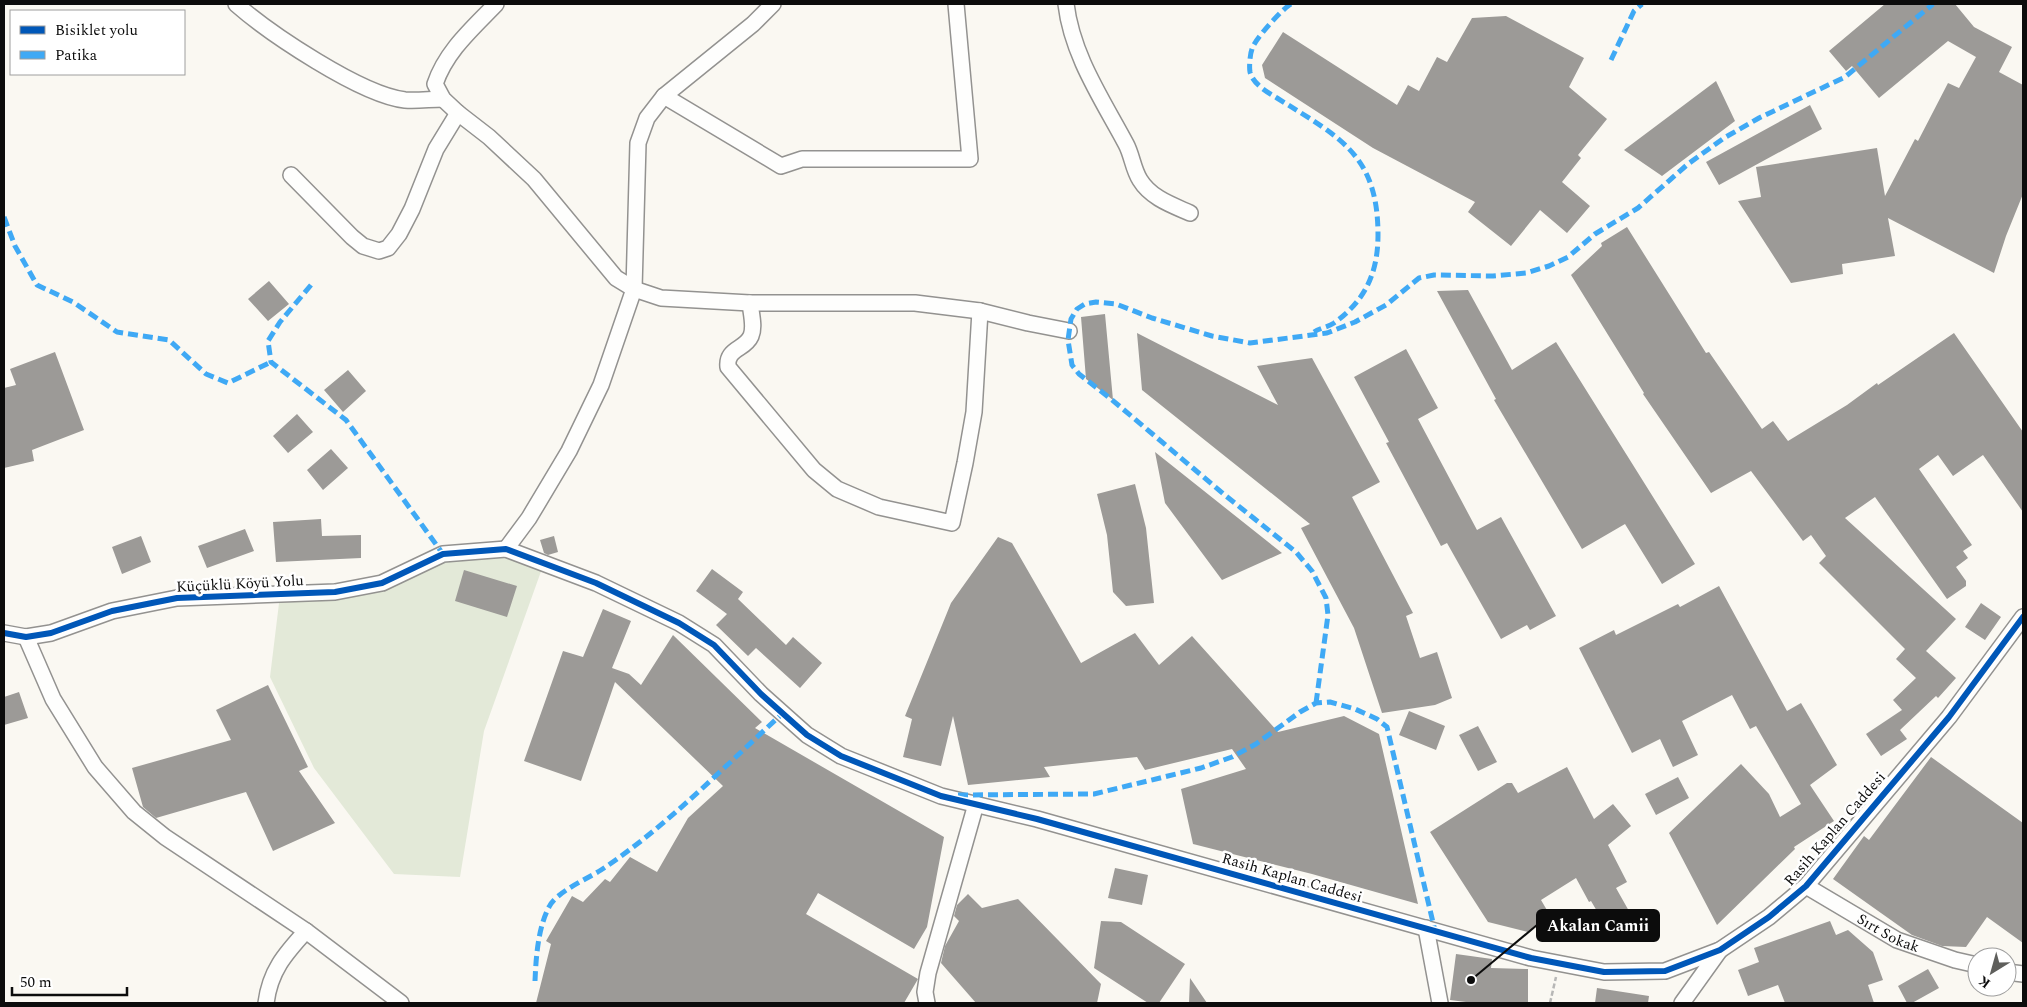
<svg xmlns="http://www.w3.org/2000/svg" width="2027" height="1007" font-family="Spectral,serif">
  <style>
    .cemetery { fill: #e3e9d8 }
    .building { fill: #9c9a97 }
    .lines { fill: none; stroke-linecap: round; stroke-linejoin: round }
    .minor-casing { stroke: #939290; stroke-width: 18 }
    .path { stroke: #b7b7b6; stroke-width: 2.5; stroke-dasharray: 5 2.5; stroke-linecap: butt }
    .minor { stroke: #fefefd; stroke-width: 15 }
    .quiet { stroke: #3fa9f5; stroke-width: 5; stroke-dasharray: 10 5; stroke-linecap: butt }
    .cycleway-casing { stroke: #fff; stroke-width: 9 }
    .cycleway { stroke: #0057b8; stroke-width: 6 }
    .labels { text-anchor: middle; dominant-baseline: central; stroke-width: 5; stroke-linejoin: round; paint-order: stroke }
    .street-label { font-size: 15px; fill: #0c0c0c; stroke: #fff }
    .leader { fill: none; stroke: #0c0c0c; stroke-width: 2 }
    .callout-dot { fill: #0c0c0c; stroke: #fff; stroke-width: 2 }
    .callout { fill: #0c0c0c; stroke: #0c0c0c; stroke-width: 2 }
    .callout-label { font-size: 16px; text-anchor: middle; font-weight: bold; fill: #fff }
  </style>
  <rect width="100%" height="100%" fill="#faf8f2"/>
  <path class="cemetery" d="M474,550L544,563L484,731L460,877L394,874L314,768L270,677L280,595L335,592Z"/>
  <path class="building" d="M1885,4H1955L1974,27L2012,47L1999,72L2023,85V194L2006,236L1994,273L1888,218L1895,256L1842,264L1843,274L1791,283L1738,201L1761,197L1756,167L1877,148L1885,196L1915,139L1918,141L1948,83L1959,88L1976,57L1948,41L1879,98L1852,66L1846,71L1829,51Z
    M1506,16L1584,58L1569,87L1607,119L1578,155L1581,158L1562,182L1590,206L1567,233L1540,210L1511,246L1468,212L1475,202L1373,148L1265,78L1262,65L1283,32L1397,105L1408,85L1419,91L1437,57L1447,62L1472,18Z
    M1716,81L1735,121L1662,176L1624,150Z
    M1810,105L1822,129L1719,185L1706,162Z
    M1627,227L1706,353L1709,352L1762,429L1773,421L1788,441L1847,405L1877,383L1878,385L1954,333L2023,432V512L1983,455L1953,476L1938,455L1919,469L1972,545L1963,551L1968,558L1956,567L1966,581V586L1947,599L1875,497L1845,518L1956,619L1926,651L1956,678L1938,698L1936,696L1900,730L1907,739L1881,756L1866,734L1902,710L1893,700L1916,678L1896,659L1905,649L1819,563L1826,556L1811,535L1803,541L1751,471L1711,493L1643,394L1644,393L1571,275L1602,246L1601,243Z
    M269,281L289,304L268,321L248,299Z
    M1468,290L1512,370L1556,342L1695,564L1662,584L1625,524L1582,549L1494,400L1496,399L1437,291Z
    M1105,314L1113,400L1086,379L1081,317Z
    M1137,333L1278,405L1257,366L1312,358L1380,482L1352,497L1413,613L1406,616L1420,658L1437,652L1452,698L1435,705L1382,713L1354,628L1301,528L1310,524L1142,390Z
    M1406,349L1438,408L1418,419L1477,530L1501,517L1556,616L1530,630L1527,625L1501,639L1447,543L1441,546L1386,443L1389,442L1354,377Z
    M55,352L84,430L32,450L34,461L4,468V388L16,385L10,369Z
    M348,370L366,391L343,412L324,390Z
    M297,414L313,432L288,453L273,436Z
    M331,449L348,468L323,490L307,470Z
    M1155,452L1282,553L1222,580L1165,503Z
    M1135,484L1146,528L1154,603L1126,606L1113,592L1107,535L1097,494Z
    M321,519L322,536L361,535V558L276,562L273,522Z
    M245,529L254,551L207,568L198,546Z
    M141,536L151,562L122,574L112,547Z
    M554,536L558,552L548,555L544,553L540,540Z
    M998,537L1012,543L1081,663L1135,633L1159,665L1192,636L1278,732L1344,716L1379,734L1418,904L1312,874L1193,844L1181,789L1246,769L1232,749L1145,770L1137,757L1044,767L1050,777L968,785L953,716L941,766L903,757L912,719L905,716L951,603Z
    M712,569L743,592L738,599L786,645L793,637L822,663L800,688L756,648L748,656L716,625L727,614L696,591Z
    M464,570L517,586L507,617L455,601Z
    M1719,586L1787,711L1801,703L1837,765L1810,785L1834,821L1794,847L1795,849L1717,925L1669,833L1741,764L1769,794L1780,817L1801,804L1756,726L1750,729L1732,695L1682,721L1698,755L1673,767L1660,739L1632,753L1579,648L1614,630L1616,635L1678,604L1680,607Z
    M1981,603L2001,617L1985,640L1965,627Z
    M603,609L631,621L612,668L629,674L641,685L673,635L762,722L755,728L944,837L927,927L914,949L818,893L806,914L918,979L904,1003H536L551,944L546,941L572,896L583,902L605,879L610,882L630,857L657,872L688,818L723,786L615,682L581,781L524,761L563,651L583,657Z
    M268,685L308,767L299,771L335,823L273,851L246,792L156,818L143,807L132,768L231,740L216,710Z
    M19,692L28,718L4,725V697Z
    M1409,711L1445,726L1436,750L1399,735Z
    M1478,726L1497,762L1478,771L1459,735Z
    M1931,757L2023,823V943L1987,917L1966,947L1942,946L1912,935L1833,879L1864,836L1869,840Z
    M1567,767L1594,819L1613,804L1631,826L1608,845L1627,882L1616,888L1638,927L1614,940L1591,901L1589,902L1576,878L1541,900L1551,917L1528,932L1488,922L1430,832L1507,783H1512L1518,793Z
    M1678,777L1689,798L1656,815L1645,794Z
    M1115,868L1148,875L1142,905L1108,898Z
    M968,894L982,908L1018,899L1101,984L1097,1003H976L941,963L945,946L959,921L954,916L957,905Z
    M1101,921L1121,922L1185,964L1159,1003H1148L1094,968Z
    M1830,921L1836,935L1848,930L1873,952L1883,980L1868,985L1874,1003H1785L1778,985L1748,996L1738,970L1759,962L1754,948Z
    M1456,954L1492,959L1491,968L1528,969V1003H1474L1450,1000Z
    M1928,969L1939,988L1912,1003H1907L1898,986Z
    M1190,978L1207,1003H1189Z
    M1597,988L1649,996L1648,1003H1595Z"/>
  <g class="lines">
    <defs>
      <g id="minor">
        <path d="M236,4C269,33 361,95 405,100C417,101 431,99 443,99"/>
        <path d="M496,4C473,28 446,51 435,84L443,99L458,113L489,137L534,179L616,278L634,289L661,298L750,303H915L980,311L1028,323L1069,331"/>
        <path d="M1066,4C1072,55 1102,99 1126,144C1132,155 1133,169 1140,180C1151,198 1172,205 1190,213"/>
        <path d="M664,96L781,166L802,159H970L956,4"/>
        <path d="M291,175L352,237L363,246L379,251L388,248L399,234L412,209L436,149L458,113"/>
        <path d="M750,303C751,313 755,327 751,336C745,350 726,348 728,367L814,470L837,489L879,507L952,523L965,463L974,412L980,311"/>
        <path d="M506,549L529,518L569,451L601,385L634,289L638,143L647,118L664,96L753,24L773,4"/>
        <path d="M4,633L26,637L51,633L112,611L177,598L335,592L382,583L443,554L506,549L596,583L679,623L714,645L761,694L807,735L841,756L941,796L1037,819L1531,958L1604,972L1665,971L1720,950L1769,917L1806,886L1949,717L2023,617"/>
        <path d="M26,637L53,699L95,767L134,812L165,837L306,931L401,1003"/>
        <path id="s1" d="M1806,886L1897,940L1955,960L1977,965"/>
        <path d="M1426,928L1440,1003"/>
        <path d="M2007,972L2023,974"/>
        <path d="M266,1003C270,971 285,954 306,931"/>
        <path d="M927,1003L925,992L928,973L976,804"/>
        <path d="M1682,1003L1720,950"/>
      </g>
    </defs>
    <use href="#minor" class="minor-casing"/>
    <path class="path" d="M1550,1003L1556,977"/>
    <use href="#minor" class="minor"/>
    <path class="quiet" d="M1291,4C1283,8 1254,40 1252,49C1250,54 1249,67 1250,72C1253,84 1267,92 1277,98C1339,137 1378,154 1378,235C1378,273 1365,301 1334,323C1328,327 1320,328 1314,332
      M1611,60L1634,11L1642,4
      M4,217L15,246L37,285L73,302L117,332L169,340L206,374L228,383L271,362
      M311,285L280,322L268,341L271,362L346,420L443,554
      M1316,703L1328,615L1326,598L1312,571L1296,552L1226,496L1111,399L1079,374L1072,365L1068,340L1071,319L1077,309L1085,304L1096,302L1116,304L1152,318L1212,336L1250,343L1327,333L1355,322L1386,305L1419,278L1434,275L1493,276L1526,273L1549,266L1568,257L1595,234L1638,208L1688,164L1724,138L1759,118L1845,77L1933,4
      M958,795L1094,794L1201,768L1232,757L1256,744L1300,712L1316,703L1330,702L1355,709L1377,719L1387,727L1435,931
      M535,981C536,957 538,928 549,907C556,892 587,879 601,870C665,828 726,765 783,713"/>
    <defs>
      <path id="cycleway" d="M4,633L26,637L51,633L112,611L177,598L335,592L382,583L443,554L506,549L596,583L679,623L714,645L761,694L807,735L841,756L941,796L1037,819L1531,958L1604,972L1665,971L1720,950L1769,917L1806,886L1949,717L2023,617"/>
    </defs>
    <use href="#cycleway" class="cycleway-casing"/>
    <use href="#cycleway" class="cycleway"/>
  </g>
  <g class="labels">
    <g class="street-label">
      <text transform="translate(240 584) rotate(-3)">Küçüklü Köyü Yolu</text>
      <text transform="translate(1835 829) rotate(-49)">Rasih Kaplan Caddesi</text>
      <text transform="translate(1292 878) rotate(16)">Rasih Kaplan Caddesi</text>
      <text stroke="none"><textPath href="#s1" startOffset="95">Sırt Sokak</textPath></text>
    </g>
  </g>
  <path class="leader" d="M1471 980L1537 925"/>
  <circle class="callout-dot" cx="1471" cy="980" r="5"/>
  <rect class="callout" x="1537" y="910" width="122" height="31" rx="5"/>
  <g class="callout-label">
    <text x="1598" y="931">Akalan Camii</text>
  </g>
  <rect width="2027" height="1007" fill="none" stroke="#0c0c0c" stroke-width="10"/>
  <rect x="10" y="10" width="175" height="65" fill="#ffffff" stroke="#9e9e9e"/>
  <rect x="20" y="26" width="25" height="8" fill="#0057b8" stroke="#9e9e9e"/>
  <text x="55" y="35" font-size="15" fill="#0c0c0c">Bisiklet yolu</text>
  <rect x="20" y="51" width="25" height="8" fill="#3fa9f5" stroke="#9e9e9e"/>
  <text x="55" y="60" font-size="15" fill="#0c0c0c">Patika</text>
  <g transform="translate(1992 972) rotate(217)"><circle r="24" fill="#ffffff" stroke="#9e9e9e"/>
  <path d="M0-4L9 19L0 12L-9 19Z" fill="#5f5f5c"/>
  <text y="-8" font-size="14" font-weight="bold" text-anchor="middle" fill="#0c0c0c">K</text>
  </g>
  <path d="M12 987v8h115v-8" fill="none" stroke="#0c0c0c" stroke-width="2.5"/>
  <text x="20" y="987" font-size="15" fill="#0c0c0c" stroke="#ffffff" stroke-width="4" paint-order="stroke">50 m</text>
</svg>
